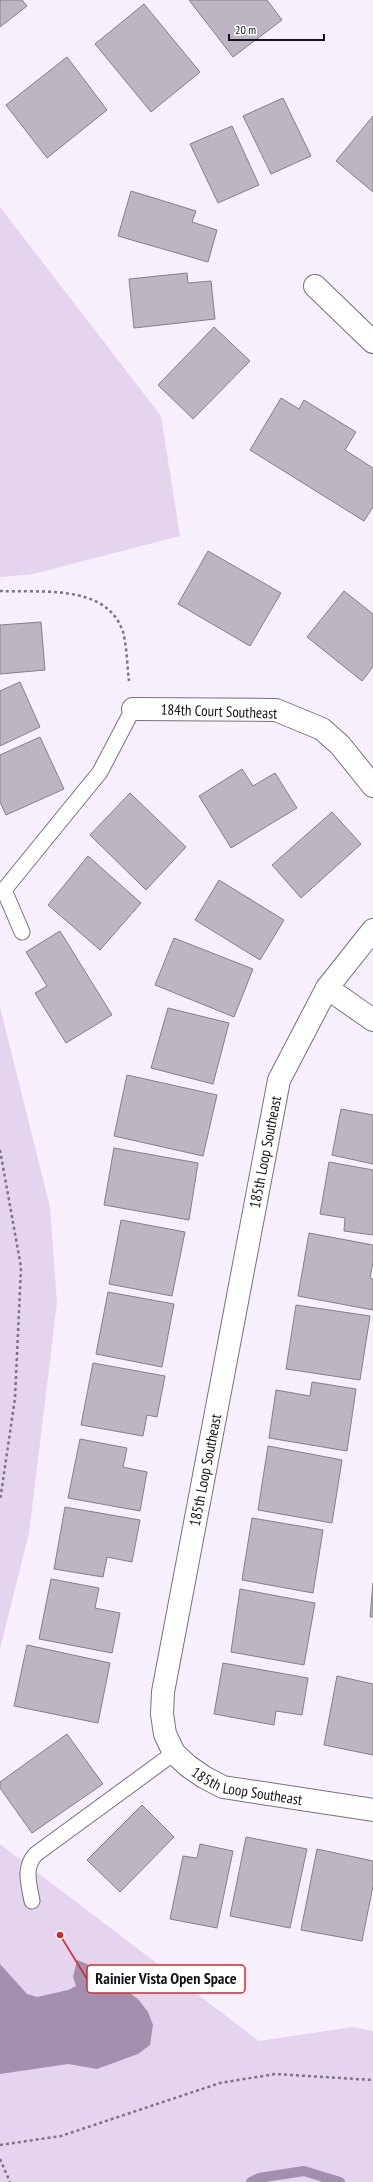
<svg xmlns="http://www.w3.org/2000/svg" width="373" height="2182" font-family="'PT Sans Narrow',sans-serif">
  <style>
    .green { fill: #e5d4ee }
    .water { fill: #a58faf }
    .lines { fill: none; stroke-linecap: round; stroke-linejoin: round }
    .stream { stroke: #a58faf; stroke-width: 10 }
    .building { fill: #bdb5c1; stroke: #867f8a }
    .service-casing { stroke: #78717c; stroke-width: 17 }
    .minor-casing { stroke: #78717c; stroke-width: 24 }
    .path { stroke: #7b767e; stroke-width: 2.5; stroke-dasharray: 3 3; stroke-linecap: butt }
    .service { stroke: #fff; stroke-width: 15 }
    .minor { stroke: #fff; stroke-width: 22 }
    .labels { text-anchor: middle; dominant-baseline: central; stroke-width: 3; stroke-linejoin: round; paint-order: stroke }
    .street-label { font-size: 15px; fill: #151317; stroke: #fff }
    .leader { fill: none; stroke: #d62828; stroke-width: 1.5 }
    .callout-dot { fill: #d62828; stroke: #fff; stroke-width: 1.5 }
    .callout { fill: #fff; stroke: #d62828; stroke-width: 1.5 }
    .callout-label { font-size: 16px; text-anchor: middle; font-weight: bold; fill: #151317 }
  </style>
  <rect width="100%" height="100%" fill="#f7effb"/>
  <path class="green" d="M0,207L161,416L180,536L33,574L0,577Z
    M0,1007L50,1207L57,1303L29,1533L0,1649Z
    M0,1844L259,2041L353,2027L373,2031V2182H0Z"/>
  <path class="water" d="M77,1960L87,1964L106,1980L121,1987L138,1999L148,2012L153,2025L150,2045L138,2054L97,2069L68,2064L0,2074V1964L27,1994L37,1997L68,1990L76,1986L73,1977Z"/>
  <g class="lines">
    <path class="stream" d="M251,2182L259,2178L304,2171L340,2182"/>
  </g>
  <path class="building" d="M0,0H22L27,6L0,27Z
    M189,0H267L282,20L233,57Z
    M144,4L200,72L151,112L95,44Z
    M67,57L107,110L47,158L6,105Z
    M283,98L311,156L271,174L243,116Z
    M373,116V192L336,161Z
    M232,126L259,185L218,203L190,144Z
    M131,191L196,211L192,222L217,230L208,262L118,236Z
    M187,273L188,283L211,281L215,319L134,328L129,279Z
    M214,327L250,361L193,419L158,385Z
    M281,398L299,409L304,400L356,432L345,450L373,468V507L364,521L250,450Z
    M208,551L281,593L250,646L178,604Z
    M344,591L373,614V667L362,681L307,637Z
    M41,622L45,670L0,674V625Z
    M20,682L40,727L0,746V691Z
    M40,737L64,789L6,815L0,802V755Z
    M242,769L253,786L275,773L297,808L231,848L199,796Z
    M130,793L186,847L146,890L90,835Z
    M332,812L361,844L301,898L272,865Z
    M88,856L141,903L100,950L48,905Z
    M219,880L284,920L260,960L195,920Z
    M60,931L112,1015L66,1043L35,993L47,986L26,952Z
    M174,938L253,969L234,1017L155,985Z
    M168,1008L229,1023L213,1084L151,1068Z
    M127,1075L217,1095L203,1156L114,1136Z
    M341,1109L373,1115V1164L332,1155Z
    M114,1148L198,1163L189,1220L104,1205Z
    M329,1162L373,1170V1235L344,1231L345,1218L320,1214Z
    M121,1220L185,1232L172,1296L109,1284Z
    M309,1233L373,1245V1262L370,1278L373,1279V1310L298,1296Z
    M108,1292L174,1304L162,1367L96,1354Z
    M296,1305L370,1316L360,1380L286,1369Z
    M93,1363L165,1376L157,1417L147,1415L143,1436L81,1425Z
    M312,1382L356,1389L347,1451L269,1438L276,1390L310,1396Z
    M80,1439L127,1448L123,1467L147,1472L140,1511L68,1498Z
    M268,1446L342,1460L332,1523L258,1510Z
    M65,1507L140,1520L132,1562L107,1557L103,1577L54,1569Z
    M252,1518L323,1530L313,1593L242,1580Z
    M51,1579L99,1588L95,1608L120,1613L112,1653L39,1639Z
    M373,1583V1617H370Z
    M240,1589L315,1603L304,1665L231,1652Z
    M27,1645L110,1663L98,1723L14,1706Z
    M223,1663L308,1678L302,1715L276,1711L274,1725L214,1714Z
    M337,1676L373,1684V1755L324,1745Z
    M67,1734L103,1784L32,1833L0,1788V1782Z
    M142,1805L174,1837L120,1892L87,1860Z
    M246,1837L307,1849L290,1928L230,1916Z
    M200,1844L233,1851L217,1928L170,1919L183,1856L197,1858Z
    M317,1849L373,1861V1886L362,1941L301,1930Z"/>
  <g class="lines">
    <defs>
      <path id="service" d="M22,932L4,890L100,772L133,709
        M32,1901C29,1884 23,1867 36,1854L174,1753"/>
      <g id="minor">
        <path d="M315,286L373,342"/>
        <path d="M133,709L276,710L322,729L340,745L373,786"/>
        <path id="s1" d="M373,930L327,988L279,1080L163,1692L162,1714L165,1734L174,1753L188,1766L204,1777L223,1787L373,1810"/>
        <path d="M327,988L373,1020"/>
      </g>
    </defs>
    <use href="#service" class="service-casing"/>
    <use href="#minor" class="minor-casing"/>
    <path class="path" d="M0,591C40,593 107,583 123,632C127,647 127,665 129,681
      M0,1150L21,1267L15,1398L0,1501
      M0,2145L61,2136L220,2083L275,2074L373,2080
      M0,2159L10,2182"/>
    <use href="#service" class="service"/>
    <use href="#minor" class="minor"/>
  </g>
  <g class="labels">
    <g class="street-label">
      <text transform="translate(219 711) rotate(2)">184th Court Southeast</text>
      <text transform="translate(265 1152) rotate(-79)">185th Loop Southeast</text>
      <text transform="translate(205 1470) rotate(-79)">185th Loop Southeast</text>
      <text stroke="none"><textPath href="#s1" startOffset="947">185th Loop Southeast</textPath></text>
    </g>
  </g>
  <path class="leader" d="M60 1935L87 1979"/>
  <circle class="callout-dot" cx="60" cy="1935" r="4"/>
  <rect class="callout" x="87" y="1965" width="158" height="28" rx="4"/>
  <g class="callout-label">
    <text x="166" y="1984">Rainier Vista Open Space</text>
  </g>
  <path d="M229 34v6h95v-6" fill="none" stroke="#151317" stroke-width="2"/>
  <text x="235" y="34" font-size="12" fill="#151317" stroke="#ffffff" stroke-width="3" paint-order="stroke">20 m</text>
</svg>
